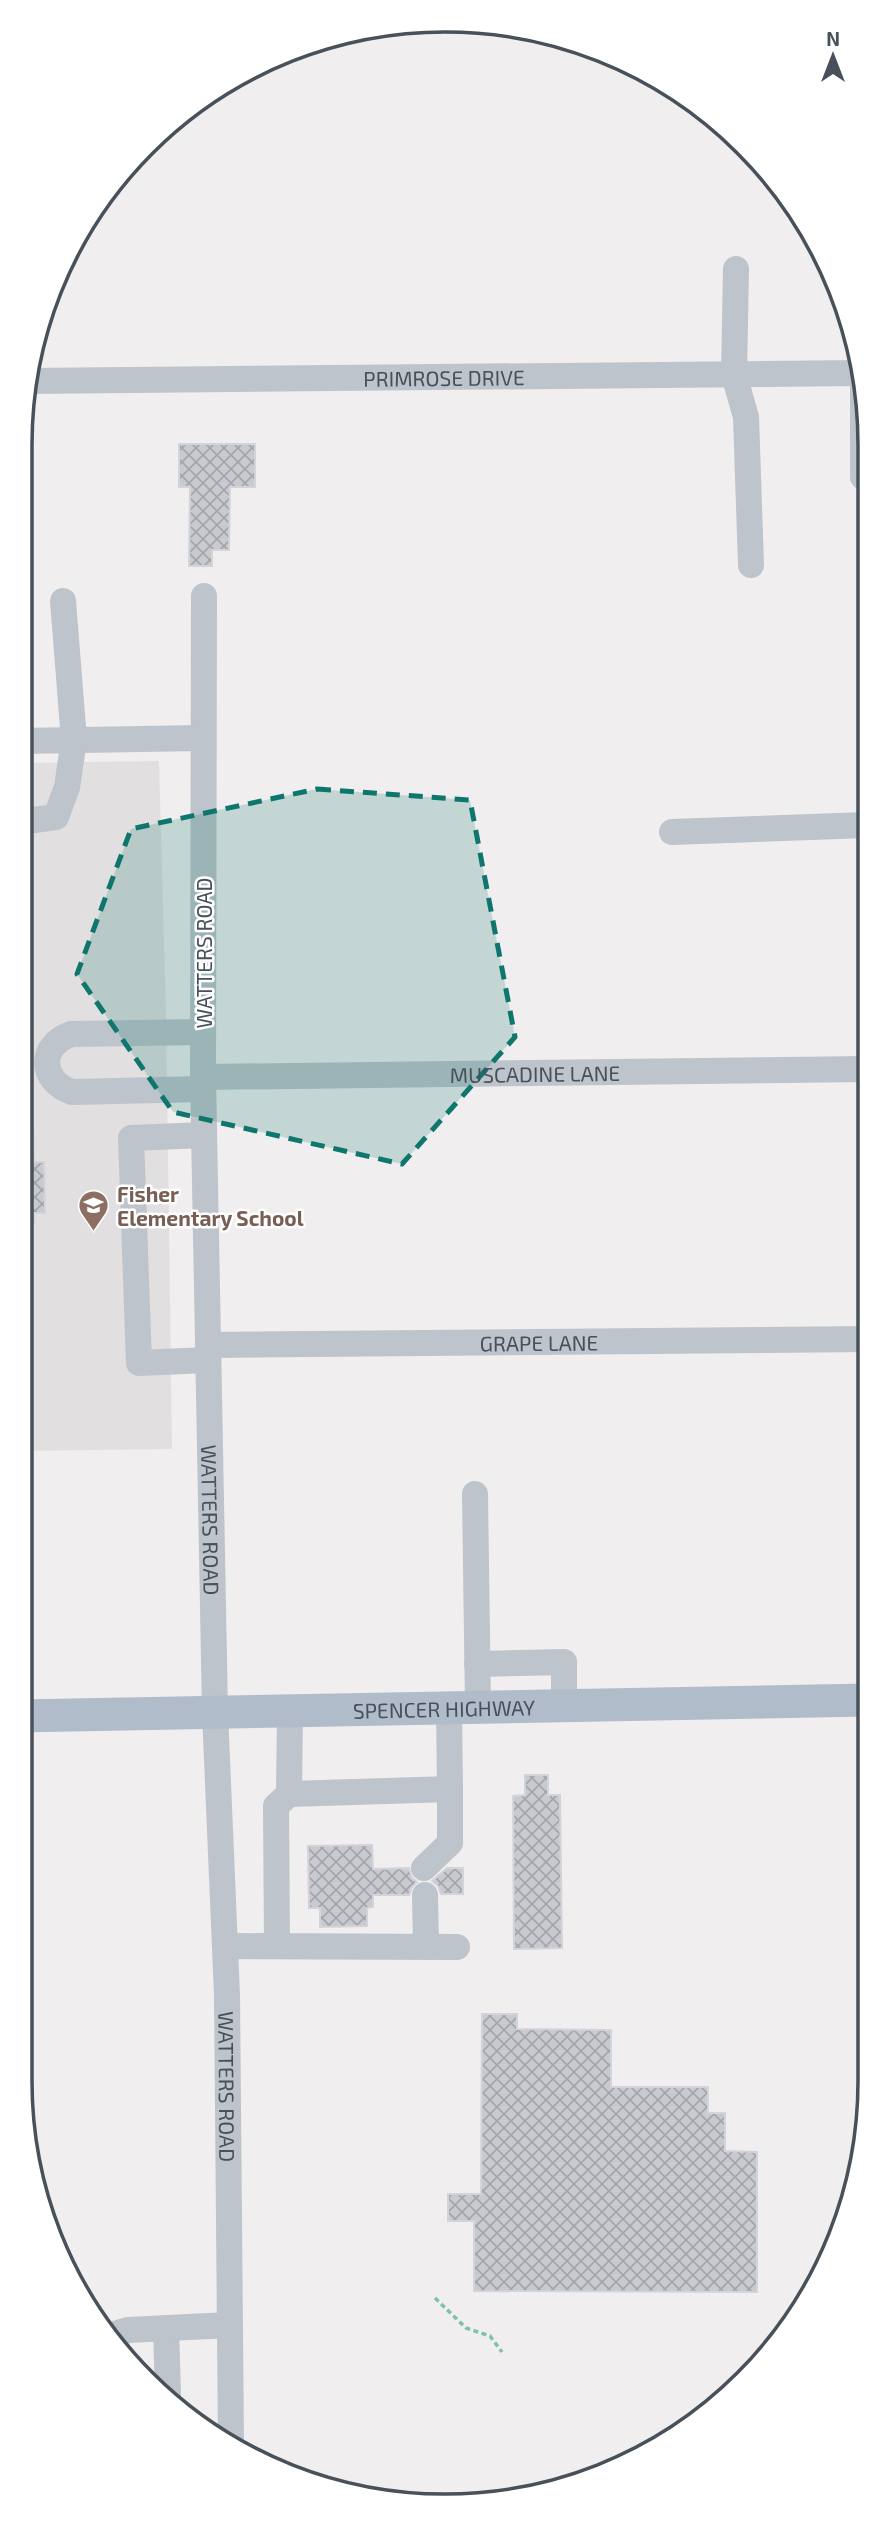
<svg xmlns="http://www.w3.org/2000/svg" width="889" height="2526" font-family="'Exo 2',sans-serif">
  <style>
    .education { fill: #e1dfdf }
    .building { fill: url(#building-cross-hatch); stroke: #d3d4d9; stroke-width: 2 }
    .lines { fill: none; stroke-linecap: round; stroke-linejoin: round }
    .path { stroke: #7dc3a5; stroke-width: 3.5; stroke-dasharray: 5 3.5; stroke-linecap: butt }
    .minor { stroke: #bec4cb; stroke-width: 26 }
    .major { stroke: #b1bcca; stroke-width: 33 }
    .marked { fill: #0f766e; fill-opacity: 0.2; stroke: #0f766e; stroke-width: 5; stroke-dasharray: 14 9; stroke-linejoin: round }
    .labels { text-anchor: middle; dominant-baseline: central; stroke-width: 5; stroke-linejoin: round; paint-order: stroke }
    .street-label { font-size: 21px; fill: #485059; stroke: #fff }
    .education-label { font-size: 21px; font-weight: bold; fill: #785e54; stroke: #fff; text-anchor: start }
    .rim { fill: none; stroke: #485059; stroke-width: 3.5 }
  </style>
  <defs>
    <pattern id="building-cross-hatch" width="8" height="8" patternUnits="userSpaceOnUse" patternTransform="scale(1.75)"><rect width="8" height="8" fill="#c9cad0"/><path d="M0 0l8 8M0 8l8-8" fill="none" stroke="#a5a6ac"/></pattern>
  </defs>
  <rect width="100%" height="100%" fill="#f0eeee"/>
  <path class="education" d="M159,761L166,1014L172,1449L19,1451V763Z"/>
  <path class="building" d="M179,444H255V487H230L229,550H212V566H189L190,487H179Z
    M19,1099H32L34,1162H44L45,1213H34V1223H19Z
    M525,1775H548V1795H560L562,1948L514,1949L513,1796L525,1795Z
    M372,1845L373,1869L409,1868L412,1878L417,1882L412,1887L409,1895H373V1907L367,1908V1926L320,1927V1908H309L308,1846Z
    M447,1868H463V1894H441L438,1886L432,1881Z
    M482,2014H517V2029L611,2030V2087H708V2113H725V2151L757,2152V2292L474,2291V2221H448V2194H481Z"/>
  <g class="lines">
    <path class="path" d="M435,2298L466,2328L490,2336L502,2352"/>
    <g class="minor">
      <path d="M736,269L734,375L746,417L751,565"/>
      <path id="s1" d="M28,381L861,373"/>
      <path d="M863,477V380"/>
      <path id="s2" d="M204,596L203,1077L215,1712L227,1995L231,2444"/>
      <path d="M19,741L202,738"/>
      <path d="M19,822L56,817L67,787L74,740L63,601"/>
      <path d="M672,832L867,825"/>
      <path d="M203,1032L71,1034C38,1046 40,1081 72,1092L203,1089"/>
      <path id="s3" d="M203,1077L868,1069"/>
      <path d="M204,1135L131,1138L139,1363L208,1360"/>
      <path id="s4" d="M208,1345L868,1339"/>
      <path d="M475,1494L478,1708"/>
      <path d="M477,1664L564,1662V1706"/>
      <path d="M289,1794L450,1789L449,1708"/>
      <path d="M424,1868L450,1843V1789"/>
      <path d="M425,1895L426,1947"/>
      <path d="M225,1946L457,1947"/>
      <path d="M277,1946L276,1806L289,1794L290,1711"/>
      <path d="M166,2328L168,2395"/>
      <path d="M109,2336L128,2330L230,2325"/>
    </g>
    <path class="major" id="s5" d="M19,1716L869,1700"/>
  </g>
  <path class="marked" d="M317,789L470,800L515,1037L402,1164L173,1112L77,974L131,829Z"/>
  <defs>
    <symbol id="school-pin" viewBox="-11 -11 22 30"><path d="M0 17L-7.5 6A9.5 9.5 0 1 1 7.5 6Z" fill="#8d6e63" stroke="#fff"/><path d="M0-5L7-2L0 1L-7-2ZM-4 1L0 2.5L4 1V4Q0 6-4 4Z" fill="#fff"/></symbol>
  </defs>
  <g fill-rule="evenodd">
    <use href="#school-pin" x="76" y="1188" width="35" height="47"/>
  </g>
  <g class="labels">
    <g class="street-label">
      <text stroke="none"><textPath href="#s1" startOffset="416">PRIMROSE DRIVE</textPath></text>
      <text transform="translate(203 953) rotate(-90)">WATTERS ROAD</text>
      <text stroke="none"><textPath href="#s3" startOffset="332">MUSCADINE LANE</textPath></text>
      <text stroke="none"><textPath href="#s4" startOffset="331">GRAPE LANE</textPath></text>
      <text stroke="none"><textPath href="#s2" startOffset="924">WATTERS ROAD</textPath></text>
      <text stroke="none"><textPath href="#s5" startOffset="425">SPENCER HIGHWAY</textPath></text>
      <text stroke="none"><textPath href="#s2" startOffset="1491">WATTERS ROAD</textPath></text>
    </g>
    <g class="education-label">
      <text x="117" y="1193">Fisher<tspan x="117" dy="24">Elementary School</tspan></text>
    </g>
  </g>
  <path d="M0 0H889V2526H0ZM445 32H445A413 413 0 0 1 858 445V2081A413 413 0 0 1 445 2494H445A413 413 0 0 1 32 2081V445A413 413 0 0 1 445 32Z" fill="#fff" fill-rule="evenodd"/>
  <path class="rim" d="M445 32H445A413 413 0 0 1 858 445V2081A413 413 0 0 1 445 2494H445A413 413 0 0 1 32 2081V445A413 413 0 0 1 445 32Z"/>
  <g transform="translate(833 56)" stroke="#ffffff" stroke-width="5" paint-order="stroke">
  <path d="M0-5L12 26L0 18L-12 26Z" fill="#485059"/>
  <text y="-10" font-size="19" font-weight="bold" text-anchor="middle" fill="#485059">N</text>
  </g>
</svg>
